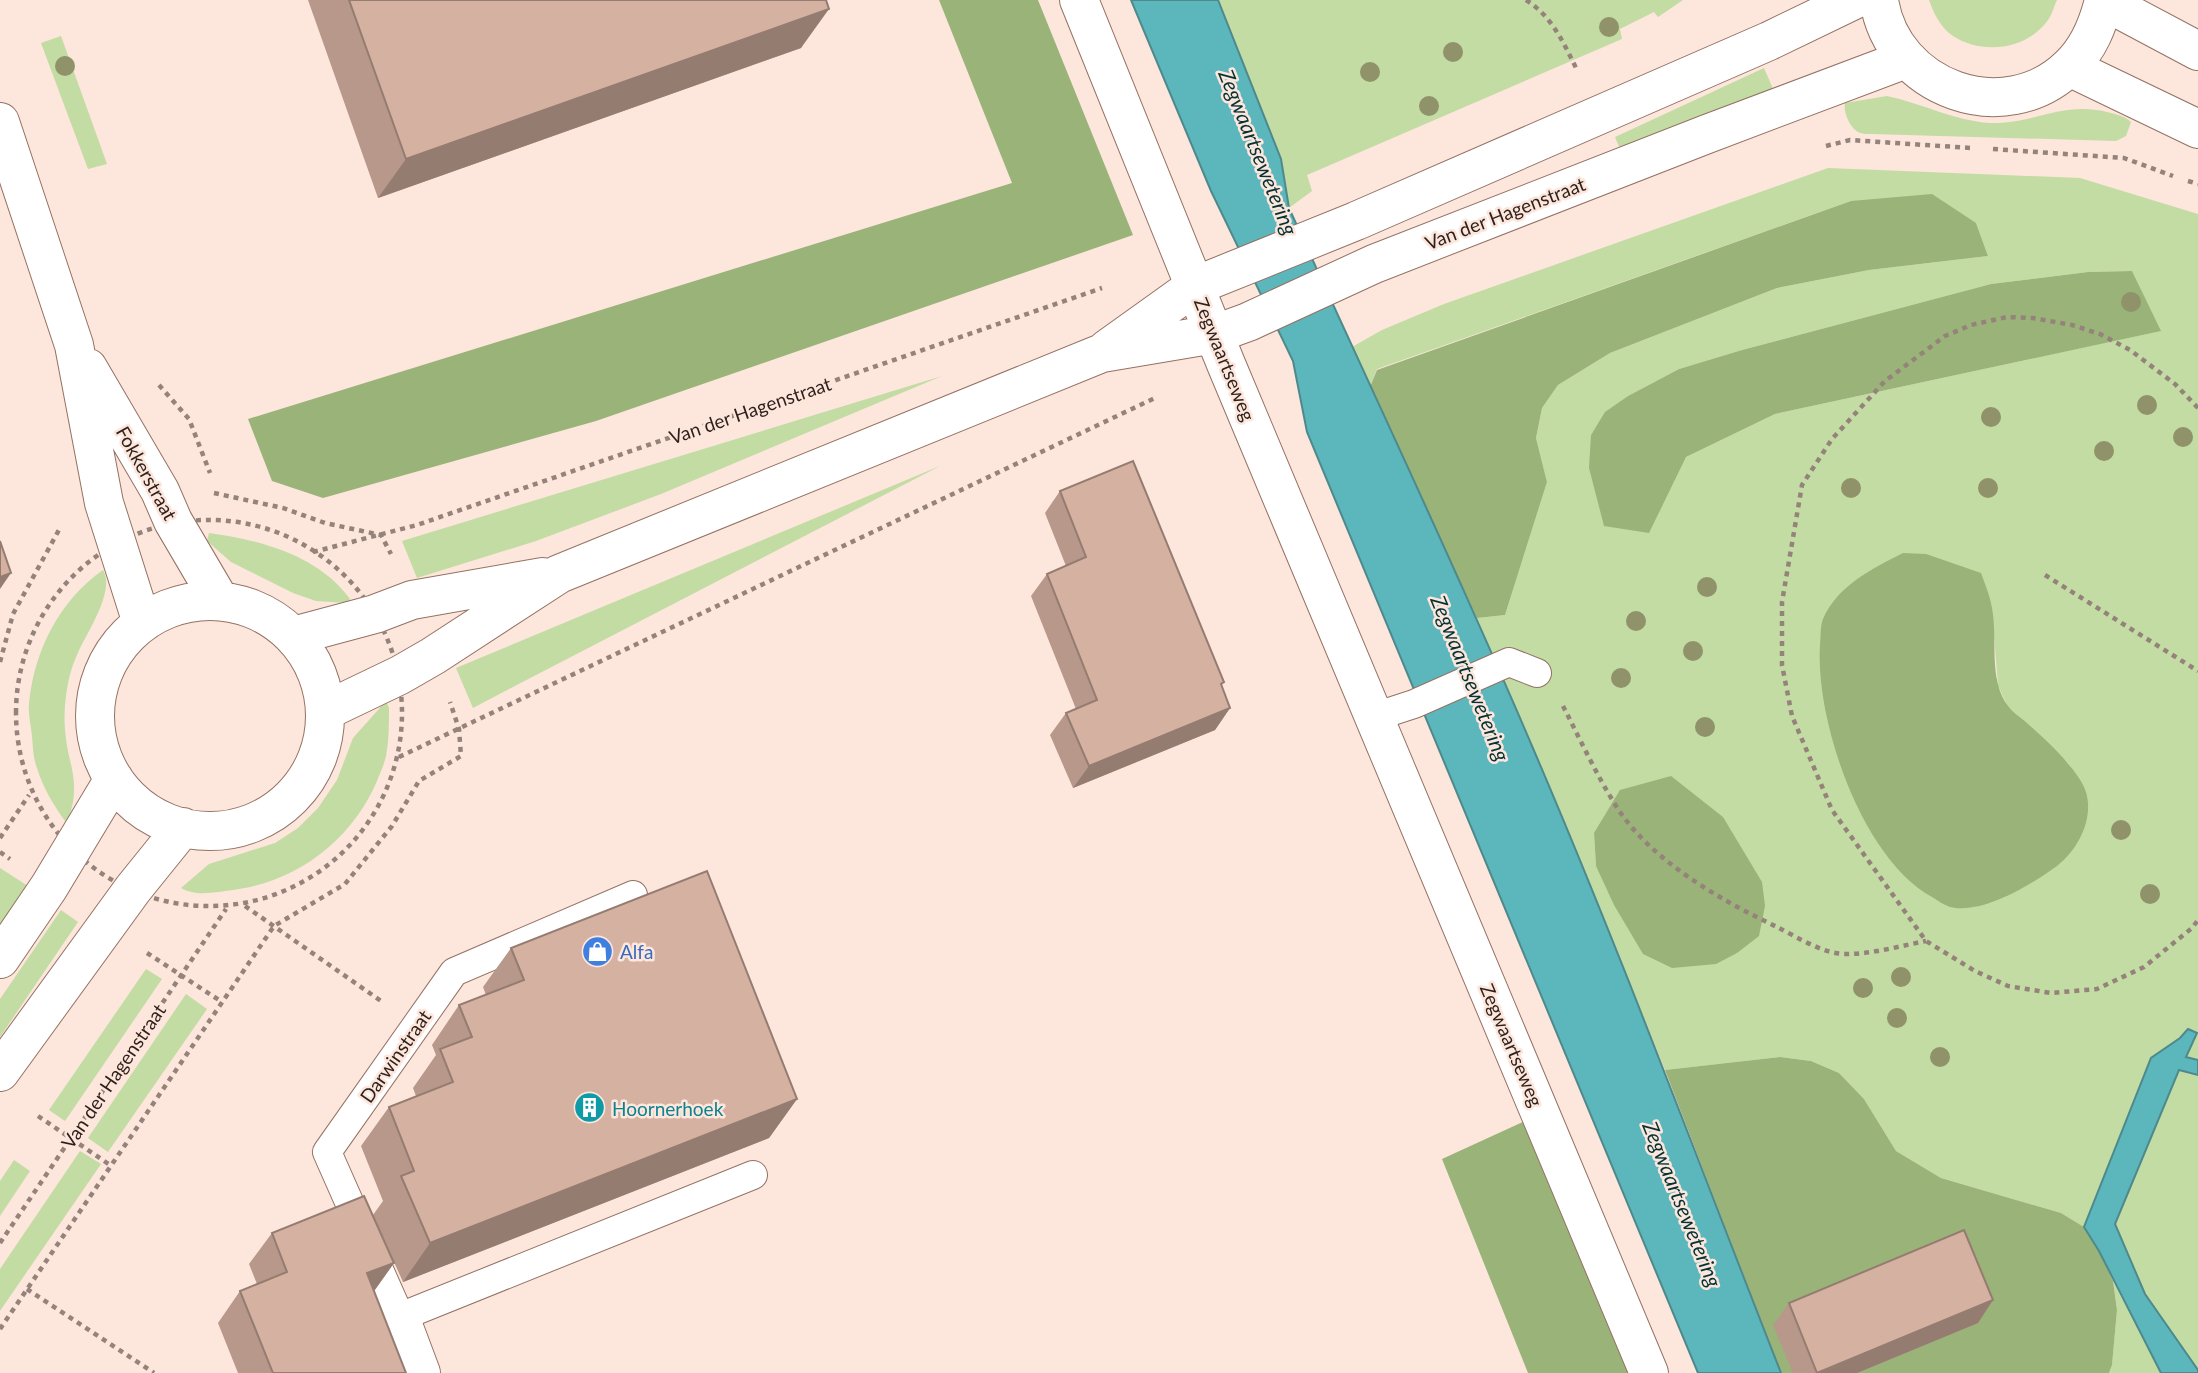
<svg xmlns="http://www.w3.org/2000/svg" width="2198" height="1373" font-family="Lato,sans-serif">
  <style>
    .green { fill: #c2dca3; fill-rule: evenodd }
    .forest { fill: #99b378 }
    .water { fill: #5cb7bd; stroke: #4e898c; stroke-width: 2 }
    .lines { fill: none; stroke-linecap: round; stroke-linejoin: round }
    .service-casing { stroke: #947263; stroke-width: 30 }
    .minor-casing { stroke: #947263; stroke-width: 40 }
    .tertiary-casing { stroke: #947263; stroke-width: 40 }
    .path { stroke: #95837b; stroke-width: 4.5; stroke-dasharray: 5 5; stroke-linecap: butt }
    .service { stroke: #fff; stroke-width: 28 }
    .minor { stroke: #fff; stroke-width: 38 }
    .tertiary { stroke: #fff; stroke-width: 38 }
    .tree { fill: #90926a }
    .wall { fill: #b7988a }
    .shaded-wall { fill: #957c71 }
    .building { fill: #d5b1a1; stroke: #957c71; stroke-width: 2 }
    .labels { text-anchor: middle; dominant-baseline: central; stroke-width: 5; stroke-linejoin: round; paint-order: stroke }
    .street-label { font-size: 19px; fill: #2d1f19; stroke: #fde6dc }
    .shop-label { font-size: 19px; fill: #366cbe; stroke: #fde6dc; text-anchor: start }
    .culture-label { font-size: 19px; fill: #0d838f; stroke: #fde6dc; text-anchor: start }
    .water-label { font-size: 21px; font-style: italic; fill: #043235; stroke: #fde6dc }
  </style>
  <rect width="100%" height="100%" fill="#fde6dc"/>
  <path class="green" d="M1218,0H1683L1658,17L1654,12L1620,29L1622,39L1307,175L1312,191L1289,208L1281,159Z
    M1929,0H2057C2054,6 2052,15 2048,20C2027,50 1982,55 1953,36C1941,28 1934,14 1929,0Z
    M61,36L107,164L88,169L41,43Z
    M1764,68L1774,91L1620,149L1615,137Z
    M1887,96C1921,103 1955,121 1990,123C2031,125 2062,101 2107,112C2115,114 2125,116 2131,122L2126,136L2116,141L1872,134C1868,134 1864,134 1860,133C1850,129 1843,112 1845,103Z
    M1828,168L2080,178L2198,214V1060L2185,1057L2188,1029L2180,1038L2151,1058L2084,1227L2061,1213L1941,1178L1896,1151L1864,1099L1839,1073L1811,1061L1780,1057L1665,1070L1534,749L1477,618L1505,615L1547,482L1536,438L1542,408L1558,385L1610,353L1777,288L1869,270L1988,256L1976,223L1851,201L1377,369L1370,387L1352,347L1382,330L1444,304ZM2132,271L2160,331L1775,414L1686,457L1591,435L1606,412L1628,396L1679,369L1742,350L1991,284L2088,272ZM1992,609L1998,686L2008,707L2068,763L2086,792L1887,856L1860,812L1843,771L1827,719ZM1594,833L1672,968L1596,866Z
    M942,376L661,494L536,541L417,578L402,541Z
    M940,466L511,688L473,708L456,668Z
    M209,533C260,540 318,555 350,599L347,603L316,601L293,593L231,562L207,541Z
    M103,570C116,592 85,635 77,655C71,668 68,681 66,696C64,710 64,724 66,739C69,763 77,776 73,802C71,810 71,815 65,821C53,804 43,788 37,768C33,758 33,747 32,736C31,726 28,714 29,704C34,651 59,601 103,570Z
    M386,701L389,708C389,724 389,740 386,756C384,765 380,773 377,781C352,840 297,882 233,890C216,892 196,897 181,888L209,864L275,843L298,828L318,808L337,780L353,738Z
    M0,868L28,886L0,932Z
    M61,910L78,922L0,1037V999Z
    M146,969L162,979L65,1121L49,1110Z
    M186,994L207,1009L108,1152L88,1138Z
    M2180,1070L2198,1075V1370L2145,1294L2115,1224Z
    M80,1151L101,1164L0,1311V1269Z
    M14,1160L30,1171L0,1216V1181Z
    M2113,1281L2161,1373H2109L2112,1365L2117,1310Z"/>
  <path class="forest" d="M939,0H1038L1133,235L596,421L323,498L272,481L248,419L1012,183Z
    M1932,194L1976,223L1988,256L1869,270L1777,288L1610,353L1558,385L1542,408L1536,438L1547,482L1505,615L1477,618L1370,387L1377,370L1851,201Z
    M2132,271L2161,331L1775,414L1686,457L1649,533L1604,526L1589,468L1591,435L1605,412L1628,396L1679,369L1742,350L1991,284L2088,272Z
    M1903,553L1926,554L1981,573C1985,584 1990,596 1992,608C1998,640 1988,679 2008,706C2013,713 2022,718 2028,724C2045,739 2079,770 2086,792C2094,819 2078,850 2057,866C2032,884 1983,915 1950,907C1944,905 1937,900 1932,897C1862,859 1815,721 1820,645C1821,637 1820,626 1823,619C1838,585 1872,569 1903,553Z
    M1671,776L1723,817L1762,882L1765,906L1759,936L1737,953L1716,964L1672,968L1643,954L1614,905L1596,866L1594,833L1620,790Z
    M1780,1057L1811,1061L1839,1073L1864,1099L1896,1151L1941,1178L2061,1213L2084,1227L2099,1251L2113,1281L2117,1310L2112,1365L2109,1373H1781L1665,1070Z
    M1527,1120L1634,1373H1528L1442,1159Z"/>
  <path class="water" d="M1131,0H1218L1281,159L1289,208C1370,387 1455,565 1532,746C1621,953 1699,1164 1781,1373H1698L1307,432L1293,361L1211,191Z
    M2188,1029L2197,1033L2186,1057L2198,1060V1075L2179,1070L2115,1224L2145,1294L2198,1370V1373H2161L2099,1251L2084,1227L2151,1058L2180,1038Z"/>
  <g class="lines">
    <defs>
      <path id="service" d="M1374,717L1414,704L1509,662L1537,673
        M633,895L454,972L327,1152L400,1317L753,1175"/>
      <path id="minor" d="M1079,0L1226,364L1649,1373
        M400,1317L421,1373"/>
      <path id="tertiary" d="M1879,0C1892,89 2005,130 2070,66C2089,48 2098,25 2104,0
        M2104,1L2198,51
        M2069,67L2198,129
        M0,122L74,345L104,503L142,623
        M1107,349L1195,286L1356,221L1769,41L1854,0
        M88,368L160,491L173,521L220,601
        M95 716a115 115 0 1 1 230 0a115 115 0 1 1-230 0Z
        M293,636L375,614L412,600L543,577
        M325,711L400,675L433,656L559,574L1102,353L1215,334L1248,322L1374,264L1707,134L1906,59
        M0,959L49,887L114,779
        M0,1072L133,889L183,827"/>
    </defs>
    <use href="#service" class="service-casing"/>
    <use href="#minor" class="minor-casing"/>
    <use href="#tertiary" class="tertiary-casing"/>
    <path class="path" d="M1526,0C1553,17 1564,44 1578,72
      M1826,146L1850,140L1971,148
      M1993,149L2124,158L2173,176
      M2188,181L2198,184
      M159,385L189,419L210,473
      M2198,408L2175,384L2130,350L2100,334L2072,325L2033,318L2007,317L1971,325L1945,336L1885,381L1832,439L1802,485L1782,602V665L1792,716L1832,810L1926,941L1975,971L2008,986L2051,993L2097,989L2144,967L2192,928L2198,920
      M214,493L283,508L325,523L381,535L391,554
      M16 713a193 193 0 1 1 386 0a193 193 0 1 1-386 0Z
      M313,552L417,525L1102,288
      M2045,575L2198,671
      M0,662L13,614L60,528
      M1563,706C1580,739 1596,774 1616,806C1650,860 1720,900 1777,927C1797,937 1823,954 1846,954C1873,954 1900,946 1926,941
      M399,757L1157,397
      M0,838L29,795
      M0,852L10,859
      M245,906L381,1001
      M147,953L222,1002
      M38,1116L110,1165
      M0,1243L226,909
      M27,1289L154,1373
      M0,1329L274,926L345,884L392,826L419,781L461,756L459,729L450,702"/>
    <use href="#service" class="service"/>
    <use href="#minor" class="minor"/>
    <use href="#tertiary" class="tertiary"/>
  </g>
  <g class="tree">
    <circle cx="1609" cy="27" r="10"/>
    <circle cx="1453" cy="52" r="10"/>
    <circle cx="65" cy="66" r="10"/>
    <circle cx="1370" cy="72" r="10"/>
    <circle cx="1429" cy="106" r="10"/>
    <circle cx="2131" cy="302" r="10"/>
    <circle cx="2147" cy="405" r="10"/>
    <circle cx="1991" cy="417" r="10"/>
    <circle cx="2183" cy="437" r="10"/>
    <circle cx="2104" cy="451" r="10"/>
    <circle cx="1851" cy="488" r="10"/>
    <circle cx="1988" cy="488" r="10"/>
    <circle cx="1707" cy="587" r="10"/>
    <circle cx="1636" cy="621" r="10"/>
    <circle cx="1693" cy="651" r="10"/>
    <circle cx="1621" cy="678" r="10"/>
    <circle cx="1705" cy="727" r="10"/>
    <circle cx="2121" cy="830" r="10"/>
    <circle cx="2150" cy="894" r="10"/>
    <circle cx="1901" cy="977" r="10"/>
    <circle cx="1863" cy="988" r="10"/>
    <circle cx="1897" cy="1018" r="10"/>
    <circle cx="1940" cy="1057" r="10"/>
  </g>
  <path class="wall" d="M308,0H826L801,48L378,198Z
    M1060,491L1222,686L1230,708L1215,730L1073,788L1050,735L1066,713L1076,709L1031,596L1047,574L1066,566L1045,513Z
    M511,948L797,1099L769,1138L403,1282L373,1215L383,1201L361,1146L389,1107L416,1096L413,1088L436,1055L432,1045L459,1005L486,995L483,987Z
    M272,1233L394,1263L374,1291L406,1373H238L218,1323L240,1291L257,1284L249,1264Z
    M1789,1303L1978,1323L1857,1373H1793L1773,1325Z"/>
  <path class="shaded-wall" d="M829,9L801,48L378,198L406,159Z
    M11,573L0,589V577Z
    M1230,708L1215,730L1073,788L1089,766Z
    M797,1099L769,1138L403,1282L430,1243Z
    M394,1263L372,1294L367,1273Z
    M1993,1300L1978,1323L1857,1373H1819Z"/>
  <path class="building" d="M349,0H826L829,9L406,159Z
    M1133,461L1224,682L1221,684L1230,708L1089,766L1066,713L1097,700L1047,574L1086,557L1060,491Z
    M0,541L11,573L0,577Z
    M707,871L797,1099L430,1243L401,1176L414,1171L389,1107L453,1082L440,1049L472,1037L459,1005L524,980L511,948Z
    M364,1196L394,1263L367,1273L406,1373H273L240,1291L287,1272L272,1233Z
    M1964,1230L1993,1300L1817,1373L1789,1303Z"/>
  <defs>
    <symbol id="shop-disc" viewBox="-11 -11 22 22"><circle r="9.5" fill="#3f7fe0" stroke="#fde6dc"/><path d="M-5-2.5h2.3a2.7 3.5 0 0 1 5.4 0H5L5.5 6h-11ZM-1.5-2.5h3a1.5 2.3 0 0 0-3 0Z" fill="#fff"/></symbol>
    <symbol id="building-disc" viewBox="-11 -11 22 22"><circle r="9.5" fill="#0f9aa8" stroke="#fde6dc"/><path d="M-4-6H4V6H1V3H-1V6H-4ZM-2.5-4.3h1.7v1.8h-1.7ZM.8-4.3h1.7v1.8H.8ZM-2.5-1h1.7V.8h-1.7ZM.8-1h1.7V.8H.8Z" fill="#fff"/></symbol>
  </defs>
  <g fill-rule="evenodd">
    <use href="#shop-disc" x="580" y="934" width="35" height="35"/>
    <use href="#building-disc" x="572" y="1090" width="35" height="35"/>
  </g>
  <g class="labels">
    <g class="street-label">
      <text transform="translate(1505 213) rotate(-21)">Van der Hagenstraat</text>
      <text transform="translate(1225 359) rotate(68)">Zegwaartseweg</text>
      <text transform="translate(750 410) rotate(-19)">Van der Hagenstraat</text>
      <text transform="translate(147 473) rotate(61)">Fokkerstraat</text>
      <text transform="translate(1512 1045) rotate(67)">Zegwaartseweg</text>
      <text transform="translate(395 1056) rotate(-55)">Darwinstraat</text>
      <text transform="translate(113 1076) rotate(-56)">Van der Hagenstraat</text>
    </g>
    <g class="shop-label">
      <text x="620" y="951">Alfa</text>
    </g>
    <g class="culture-label">
      <text x="612" y="1108">Hoornerhoek</text>
    </g>
    <g class="water-label">
      <text transform="translate(1259 152) rotate(68)">Zegwaartsewetering</text>
      <text transform="translate(1471 678) rotate(68)">Zegwaartsewetering</text>
      <text transform="translate(1683 1204) rotate(68)">Zegwaartsewetering</text>
    </g>
  </g>
</svg>
